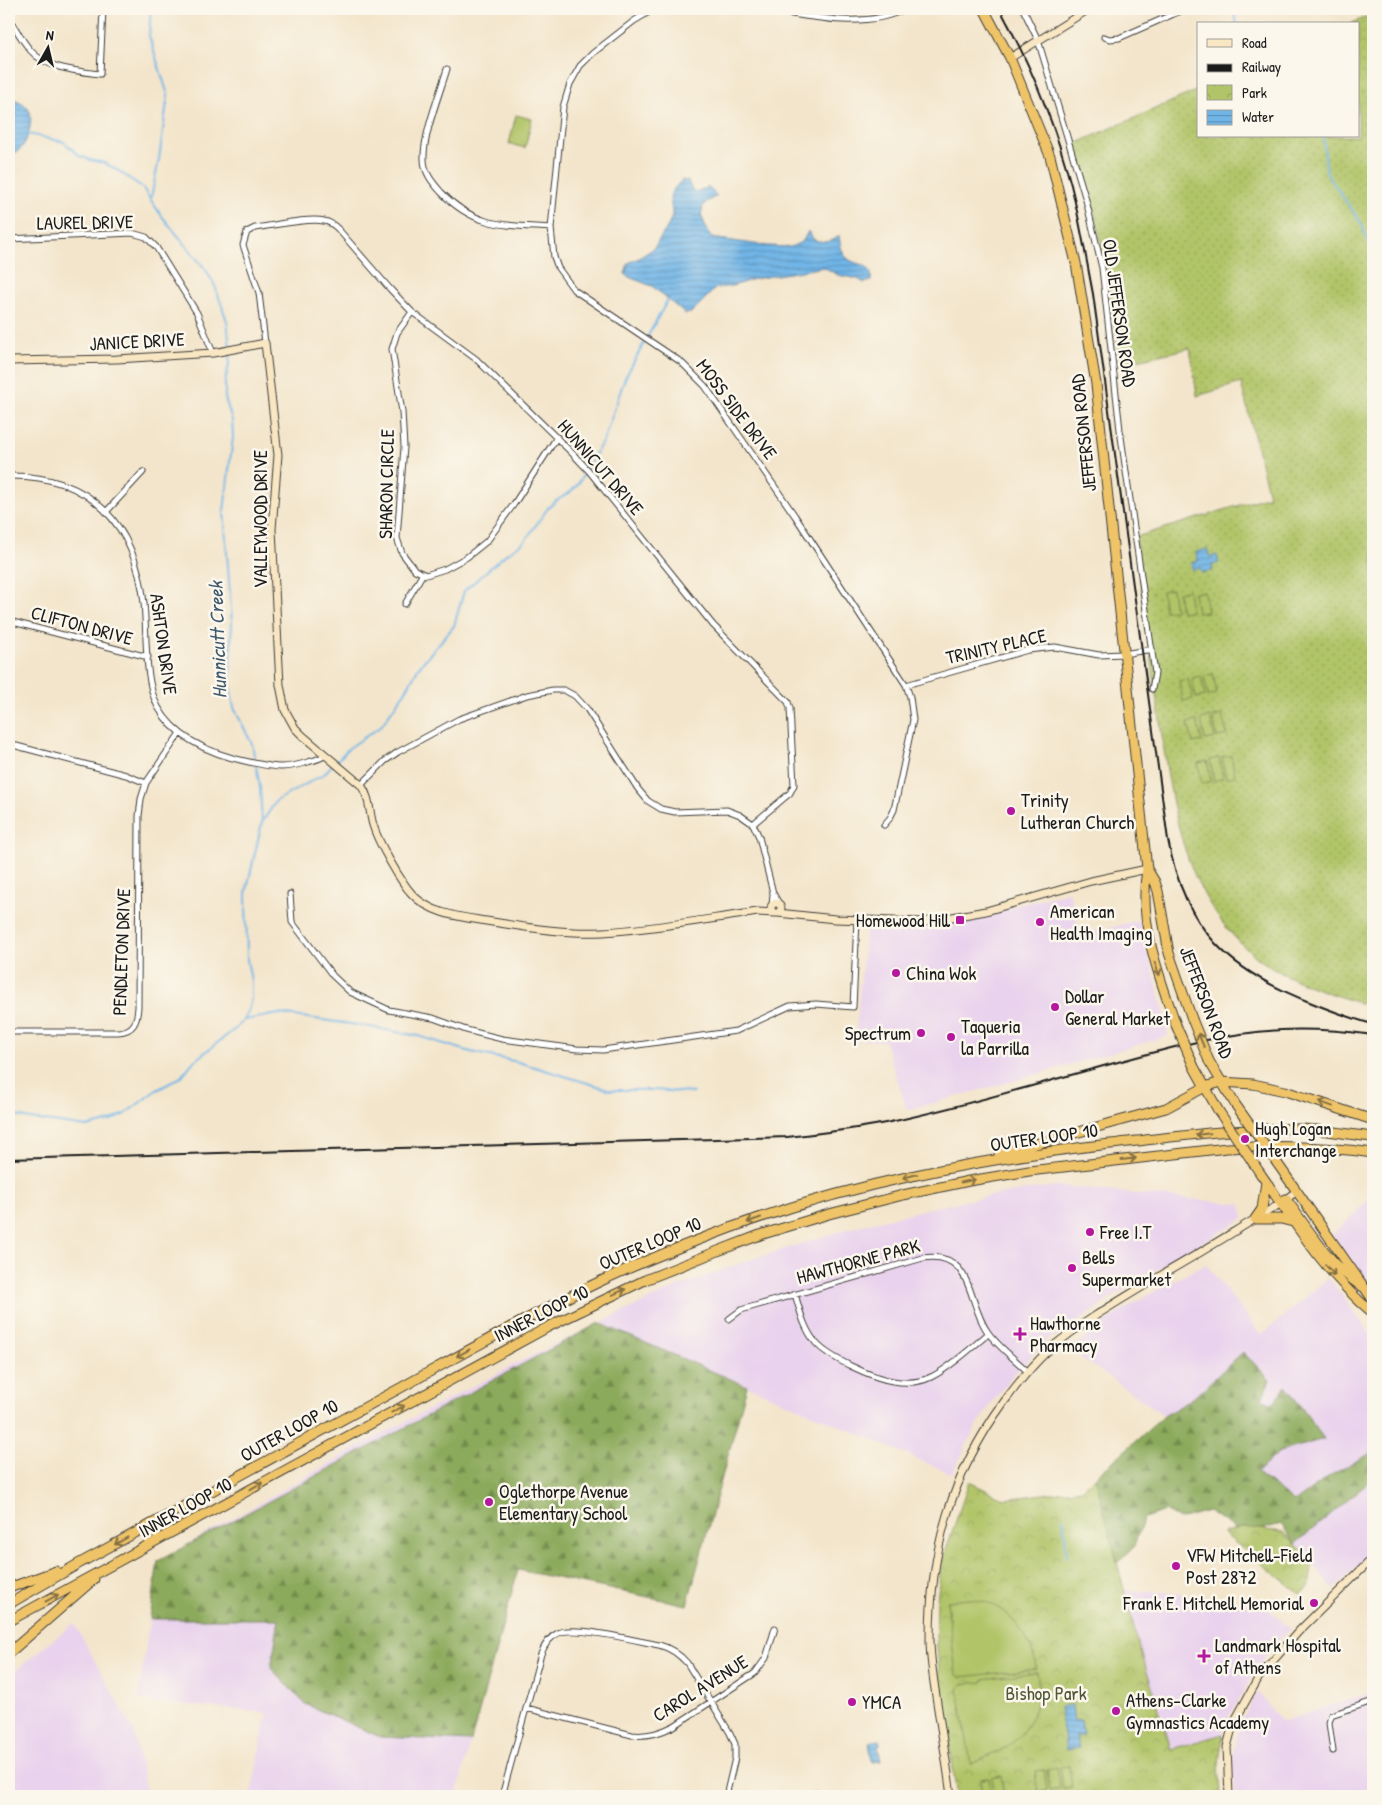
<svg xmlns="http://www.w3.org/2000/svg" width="1382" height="1805" font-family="'Patrick Hand',sans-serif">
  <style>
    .built { fill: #e9d2ed }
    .grass { fill: url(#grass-dots); stroke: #667042 }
    .forest { fill: url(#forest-firs); stroke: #54633c }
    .park { fill: url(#park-crowns); stroke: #667042 }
    .pitch { fill: #b1c468; stroke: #667042 }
    .water { fill: url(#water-rules); stroke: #466882 }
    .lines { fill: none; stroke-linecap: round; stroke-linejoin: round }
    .stream { stroke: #71b5e7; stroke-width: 2 }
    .street-casing { stroke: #3c3a36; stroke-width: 7 }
    .secondary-casing { stroke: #3c3a36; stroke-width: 9 }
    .highway-casing { stroke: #3c3a36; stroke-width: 11 }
    .street { stroke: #fff; stroke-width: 5 }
    .secondary { stroke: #f9e7c3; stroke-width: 7 }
    .highway { stroke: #efc469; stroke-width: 9 }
    .rail { stroke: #1c1c1c; stroke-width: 2 }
    .highway-bridge-casing { stroke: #3c3a36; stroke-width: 11; stroke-linecap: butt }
    .highway-bridge { stroke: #efc469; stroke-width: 9 }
    .oneway { stroke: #867042 }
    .poi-dot { fill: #b5179e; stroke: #fbf7ec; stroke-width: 2 }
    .labels { text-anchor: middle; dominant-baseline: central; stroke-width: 5; stroke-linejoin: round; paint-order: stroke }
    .street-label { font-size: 19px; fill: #1c1c1c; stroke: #fbf7ec }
    .poi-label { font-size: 19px; fill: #1c1c1c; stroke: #fbf7ec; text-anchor: start }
    .park-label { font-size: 19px; fill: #505737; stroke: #fbf7ec }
    .water-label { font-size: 20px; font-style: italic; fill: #3e596d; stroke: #fbf7ec }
  </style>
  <defs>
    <pattern id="grass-dots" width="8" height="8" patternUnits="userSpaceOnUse" patternTransform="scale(1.25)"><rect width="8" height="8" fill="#b1c468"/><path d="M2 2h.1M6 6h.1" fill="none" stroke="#98a85a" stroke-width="1.8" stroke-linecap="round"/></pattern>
    <pattern id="forest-firs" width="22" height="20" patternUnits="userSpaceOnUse" patternTransform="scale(1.25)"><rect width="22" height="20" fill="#8caa5c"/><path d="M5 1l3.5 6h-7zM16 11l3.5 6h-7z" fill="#728a4b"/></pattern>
    <pattern id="park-crowns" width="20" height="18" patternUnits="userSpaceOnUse" patternTransform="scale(1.25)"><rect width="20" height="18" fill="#b1c468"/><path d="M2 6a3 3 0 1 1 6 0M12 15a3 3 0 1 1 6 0" fill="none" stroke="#98a85a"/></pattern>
    <pattern id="water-rules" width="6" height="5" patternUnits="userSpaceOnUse" patternTransform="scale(1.25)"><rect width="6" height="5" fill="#71b5e7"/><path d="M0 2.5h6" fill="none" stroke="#5c92ba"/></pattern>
  </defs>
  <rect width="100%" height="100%" fill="#fbf7ec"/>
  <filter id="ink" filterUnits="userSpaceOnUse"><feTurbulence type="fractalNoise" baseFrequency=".02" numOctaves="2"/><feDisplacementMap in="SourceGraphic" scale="10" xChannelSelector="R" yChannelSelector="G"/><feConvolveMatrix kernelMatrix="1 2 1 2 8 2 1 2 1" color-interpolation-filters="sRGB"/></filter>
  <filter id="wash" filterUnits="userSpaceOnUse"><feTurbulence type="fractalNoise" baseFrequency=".0096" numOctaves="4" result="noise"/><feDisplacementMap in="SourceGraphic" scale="20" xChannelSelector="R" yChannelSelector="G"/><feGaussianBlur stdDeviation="1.12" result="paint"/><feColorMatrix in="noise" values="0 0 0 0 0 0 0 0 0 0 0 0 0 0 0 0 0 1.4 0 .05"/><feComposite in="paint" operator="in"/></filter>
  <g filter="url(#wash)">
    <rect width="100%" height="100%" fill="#f3e5cb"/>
    <path class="built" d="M1069,892L1081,935L1139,920L1166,1019L1168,1036L1006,1083L907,1110L885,1041L855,1040L866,926L960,921Z
      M1055,1186L1241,1204L1244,1218L1136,1282L1091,1312L1058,1336L1049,1338L1014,1374L991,1404L973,1432L952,1474L747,1386L687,1605L518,1570L456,1796H251L267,1713L138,1700L158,1561L367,1442L517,1363L599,1323L675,1288L747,1261L847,1229L926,1209L994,1195Z
      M1373,1196V1290L1352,1264L1332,1235Z
      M1206,1264L1261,1335L1329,1278L1373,1338V1553L1333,1589L1291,1538L1193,1398L1165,1416L1070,1350L1098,1327L1142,1298Z
      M1124,1590L1172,1593L1264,1605L1291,1629L1276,1641L1256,1671L1226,1721L1223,1734L1172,1750L1135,1632Z
      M74,1623L134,1731L147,1796H9V1676Z
      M1258,1692L1281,1722L1373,1692V1796H1235L1233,1765L1234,1748L1242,1719Z"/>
    <path class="grass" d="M1373,14V1007C1336,996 1290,982 1259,959C1179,898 1171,798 1158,707C1151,656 1144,605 1136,554V537L1269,496L1241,383L1197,396L1190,348L1120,364L1106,268L1093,205L1075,144L1198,90V136H1358V24H1350Z"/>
    <path class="forest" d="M599,1323L747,1386L687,1605L518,1570L471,1741L380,1737L305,1704L271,1668L279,1619H150L158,1561Z
      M1243,1352L1270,1380L1262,1399L1273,1404L1286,1386L1324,1439L1279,1452L1257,1473L1294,1502L1333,1474L1373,1452V1479L1295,1544L1281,1524L1244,1534L1208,1511L1180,1519L1165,1511L1144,1518L1133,1548L1117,1563L1095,1477L1164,1416L1193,1398Z"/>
    <path class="park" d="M1095,1477L1135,1632L1171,1749L1223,1734L1219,1763L1221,1796H957L940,1680L936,1638L937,1601L941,1565L969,1482L1005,1499L1082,1489Z
      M1242,1527L1283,1532L1313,1561L1309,1587L1300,1594L1223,1533Z"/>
    <path class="pitch" d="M516,115L532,119L525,148L509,144Z
      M1172,589L1175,610L1165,611L1162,591Z
      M1188,590L1191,611L1181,612L1178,592Z
      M1204,591L1207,612L1197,613L1194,593Z
      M1213,674L1217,694L1208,696L1204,676Z
      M1201,676L1205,696L1196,698L1192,678Z
      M1188,679L1193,699L1183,701L1179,681Z
      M1222,715L1227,735L1217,737L1213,717Z
      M1210,717L1215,738L1205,740L1201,719Z
      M1197,721L1202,741L1193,743L1188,723Z
      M1231,756L1235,776L1226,778L1222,757Z
      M1219,758L1223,778L1214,781L1210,760Z
      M1207,761L1211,781L1202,784L1198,763Z
      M970,1599C975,1600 981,1601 986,1602C1012,1611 1034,1642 1036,1669L960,1677L956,1674L947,1601Z
      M1037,1672C1043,1701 1029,1734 1003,1749C993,1755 981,1759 971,1764L958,1689L963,1684L983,1682V1679Z
      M1069,1766L1072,1787L1063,1788L1060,1768Z
      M1057,1768L1060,1788L1050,1790L1047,1770Z
      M1044,1770L1047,1790L1038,1792L1035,1771Z
      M1001,1776L1004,1796H995L992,1778Z
      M989,1778L991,1796H982L980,1779Z"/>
    <path class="water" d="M9,97C17,100 28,104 30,113C33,126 25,155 9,154Z
      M682,180L688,181L692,190L696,192L708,187L717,196L706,202L702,208L703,209L701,214C704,222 707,231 712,238L768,246L791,247L803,241L808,231L814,240C823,242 832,244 839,235C840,243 841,252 847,258C857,267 873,261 871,281L864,283L858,279L838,275L824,267L754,279L732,286L716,288L691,313L685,314L652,286L631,278L625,274L628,263L639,258L654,248L668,226L672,216V211L670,198L672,191Z
      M1207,549L1210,557L1217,555L1219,563L1212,565L1213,570L1202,573L1200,568L1193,570L1191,563L1198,561L1196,552Z
      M1072,1705L1074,1721L1081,1720L1083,1735L1076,1736L1079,1748L1066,1750L1060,1707Z
      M880,1740L881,1745L878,1746L881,1761L872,1762L869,1742Z"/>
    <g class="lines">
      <path class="stream" d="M1233,9L1237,24
        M28,134L64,142L80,156L90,160L104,163L114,168L142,187L161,215L206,270L215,286L227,321L230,347
        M1323,136L1327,174L1361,223L1373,255
        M151,198L159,159L168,95L149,36L151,9
        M337,761L349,748L381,726L407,689L418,668L454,626L464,591L506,554L524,542L548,508L556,501L572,491L578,484L604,439L625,378L667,301
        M263,821L276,801L324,774L333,764
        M244,1020L279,1014L365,1026L418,1036L471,1052L518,1062L611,1090H655L694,1093
        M9,1114L30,1119L87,1127L111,1121L125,1114L155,1091L181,1077L194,1061L235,1029L244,1020L248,1011L251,999V981L247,960L246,893L262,822L260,787L252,744L234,708L231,692L230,662L232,623L224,511L233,437L232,420L225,398V381L229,364L230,352
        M1063,1518L1067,1557"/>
    </g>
  </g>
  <g filter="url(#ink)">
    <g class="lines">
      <defs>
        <path id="street" d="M654,9L634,21L593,53L580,66L570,84L563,107L551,228L554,257L558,268L574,290L681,362L705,386L795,516L906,685L910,697L913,720L894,810L890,818L884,825
          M759,9C806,15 862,31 905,9
          M1023,9L1038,40L1086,200L1102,268L1120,430L1155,673L1152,689
          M9,18C16,29 22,41 31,51C47,69 77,71 100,74L103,9
          M1104,37L1110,39L1119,38L1185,9
          M447,69C440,93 423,135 424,159C424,172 432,182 441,192C475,228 505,225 551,228
          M9,239L132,233L146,237L156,247L197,313L213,353
          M412,312L397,333L392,349L402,412L404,447L397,538L402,553L415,570L426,575L445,569L467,557L487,541L514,504L557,437
          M265,343L259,293L243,245L247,232L255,228C272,226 309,217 324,221C330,222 334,225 338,229L390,289L412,312L476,359L572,453L589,471L713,625L788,702L790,708L794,785L790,793L753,824
          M9,476C91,475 135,524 144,603C147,633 144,681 158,707C176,740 215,755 249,762C274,767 283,770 308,762C315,760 320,759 326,755
          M106,512L143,472
          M405,604L422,575
          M9,621L148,657
          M906,685L1028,650L1055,647L1099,655L1124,654L1152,649
          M9,744L126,775L146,783L180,733
          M361,785L385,761L398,752L459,719L527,695L553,690H564L575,696L587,709L638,789L648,801L661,809L675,812L727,810L740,815L753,824L759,837L773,893L779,904
          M290,894L292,922L333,976L350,992L389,1010L433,1018L466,1030L502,1039L577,1049L603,1050L736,1031L790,1006L816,1004L853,1007L857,920
          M772,906L773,893
          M9,1032H118C134,1031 137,1022 138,1007L139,816L141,799L146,783
          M795,1294C800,1311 804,1329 816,1343C829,1358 873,1378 893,1381C905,1383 919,1383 931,1377C949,1369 972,1347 988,1334
          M729,1319L741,1310L923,1258C973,1250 967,1302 987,1331C997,1346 1015,1359 1028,1372
          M526,1708L632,1735C647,1737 660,1733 674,1726L755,1673L766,1658L775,1628
          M1333,1751L1329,1723L1331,1715L1373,1701
          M502,1796L541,1654C544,1646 550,1637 558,1633C573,1625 639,1641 659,1645C671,1648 679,1654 687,1663L730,1733L735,1744V1758L726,1796
          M816,1796V1793"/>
        <path id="secondary" d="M1010,58L1089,9
          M9,361L117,359L213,353L265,343L278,455L272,529L280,685L285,710L295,728L303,736L361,785C370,797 369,811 373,825C378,842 400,881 412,894C430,914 461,917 486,921C524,927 564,934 603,932C655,929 707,919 758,912L774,913
          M771 908a5 5 0 1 1 10 0a5 5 0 1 1-10 0Z
          M778,913L835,919L924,922L986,911L1091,881L1147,869
          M951,1796C947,1765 942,1734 937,1703C934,1682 930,1660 930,1639C930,1550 951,1475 1004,1402C1018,1383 1033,1364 1051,1348C1086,1319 1126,1297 1165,1273C1202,1252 1238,1229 1275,1207L1297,1191
          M1229,1796L1227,1747L1233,1724L1259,1677L1298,1632L1373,1558"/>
        <path id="highway" d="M984,9L1010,58L1050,156L1076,263L1096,384L1147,869C1138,924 1159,975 1176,1025
          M1147,869L1155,882L1158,891L1169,953L1192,1019
          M1209,1061L1235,1104
          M1194,1067L1218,1110
          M999,1154L1166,1108L1205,1087L1221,1082L1253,1084L1285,1091L1373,1120
          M1277,1163L1371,1297L1373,1302
          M1260,1173C1295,1223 1326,1274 1373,1313
          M1286,1199C1308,1229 1330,1265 1361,1286
          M1255,1219L1262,1209L1266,1182
          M1255,1219H1281L1293,1222
          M9,1588L56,1571
          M9,1604L80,1563C188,1504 296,1445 404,1386C469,1350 534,1313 601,1281C643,1261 687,1244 730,1228C853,1183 979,1159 1110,1144C1178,1137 1249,1125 1318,1130C1336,1132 1355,1135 1373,1137
          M9,1621L550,1326L645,1280L718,1251L760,1235L829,1214L903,1195L969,1181L1029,1171L1227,1148C1276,1145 1325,1146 1373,1153
          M9,1653L94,1579"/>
      </defs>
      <use href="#street" class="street-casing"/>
      <use href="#secondary" class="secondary-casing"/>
      <use href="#highway" class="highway-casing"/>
      <use href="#street" class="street"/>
      <use href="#secondary" class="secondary"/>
      <use href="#highway" class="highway"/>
      <path class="rail" d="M1000,9C1030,64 1055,124 1071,185C1080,221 1086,258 1093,294L1168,840C1185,930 1229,971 1312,1003C1332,1011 1352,1019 1373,1024
        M9,1159L787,1137C823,1133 859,1129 895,1121C955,1108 1013,1091 1071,1075C1127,1060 1184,1042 1241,1034C1285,1027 1330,1029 1373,1035"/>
      <defs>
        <path id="highway-bridge" d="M1192,1019L1209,1061
          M1176,1025L1194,1067
          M1235,1104L1277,1163
          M1218,1110L1260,1173"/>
      </defs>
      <use href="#highway-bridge" class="highway-bridge-casing"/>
      <use href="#highway-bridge" class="highway-bridge"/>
    </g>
    <defs><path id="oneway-shaft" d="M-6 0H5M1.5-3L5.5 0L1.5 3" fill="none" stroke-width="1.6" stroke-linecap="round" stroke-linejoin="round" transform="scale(1.25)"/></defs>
    <g class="oneway">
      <use href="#oneway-shaft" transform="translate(1157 969) rotate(71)"/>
      <use href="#oneway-shaft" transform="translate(1201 1040) rotate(-113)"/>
      <use href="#oneway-shaft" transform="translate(1326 1104) rotate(-160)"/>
      <use href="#oneway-shaft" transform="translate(1203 1134) rotate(174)"/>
      <use href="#oneway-shaft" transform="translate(1129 1159) rotate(-7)"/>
      <use href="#oneway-shaft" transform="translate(910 1176) rotate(167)"/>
      <use href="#oneway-shaft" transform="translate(968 1181) rotate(-11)"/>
      <use href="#oneway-shaft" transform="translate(754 1220) rotate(161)"/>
      <use href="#oneway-shaft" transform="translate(1330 1270) rotate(49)"/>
      <use href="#oneway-shaft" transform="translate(619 1292) rotate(-24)"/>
      <use href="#oneway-shaft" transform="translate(463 1353) rotate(151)"/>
      <use href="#oneway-shaft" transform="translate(398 1409) rotate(-28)"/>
      <use href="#oneway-shaft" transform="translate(256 1486) rotate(-29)"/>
      <use href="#oneway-shaft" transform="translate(121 1541) rotate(151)"/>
      <use href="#oneway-shaft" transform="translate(52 1598) rotate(-29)"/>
    </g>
  </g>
  <g class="poi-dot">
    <circle cx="1011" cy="811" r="5"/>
    <rect x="955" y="915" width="10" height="10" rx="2.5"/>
    <circle cx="1040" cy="922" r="5"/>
    <circle cx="896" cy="973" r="5"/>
    <circle cx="1055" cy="1007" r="5"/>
    <circle cx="921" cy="1033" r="5"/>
    <circle cx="951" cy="1037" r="5"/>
    <circle cx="1245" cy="1139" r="5"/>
    <circle cx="1090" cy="1232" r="5"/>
    <circle cx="1072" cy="1268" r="5"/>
    <path d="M1017.5 1326.5h5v5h5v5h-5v5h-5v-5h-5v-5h5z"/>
    <circle cx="489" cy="1502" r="5"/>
    <circle cx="1176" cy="1566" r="5"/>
    <circle cx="1314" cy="1603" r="5"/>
    <path d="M1201.5 1648.5h5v5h5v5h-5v5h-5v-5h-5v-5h5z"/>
    <circle cx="852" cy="1702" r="5"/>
    <circle cx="1116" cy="1711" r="5"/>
  </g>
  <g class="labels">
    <g class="street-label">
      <text transform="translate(85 222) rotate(-1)">LAUREL DRIVE</text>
      <text transform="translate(1120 313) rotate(82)">OLD JEFFERSON ROAD</text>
      <text transform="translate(137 341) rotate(-3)">JANICE DRIVE</text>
      <text transform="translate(737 409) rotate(53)">MOSS SIDE DRIVE</text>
      <text transform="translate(1083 433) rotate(-96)">JEFFERSON ROAD</text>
      <text transform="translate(601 467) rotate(49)">HUNNICUT DRIVE</text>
      <text transform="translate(386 484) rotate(-89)">SHARON CIRCLE</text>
      <text transform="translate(260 519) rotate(-90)">VALLEYWOOD DRIVE</text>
      <text transform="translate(82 625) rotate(15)">CLIFTON DRIVE</text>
      <text transform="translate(164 644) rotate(82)">ASHTON DRIVE</text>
      <text transform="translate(996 646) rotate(-13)">TRINITY PLACE</text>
      <text transform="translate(121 952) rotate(-88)">PENDLETON DRIVE</text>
      <text transform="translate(1207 1002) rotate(69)">JEFFERSON ROAD</text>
      <text transform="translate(1044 1137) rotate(-8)">OUTER LOOP 10</text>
      <text transform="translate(650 1243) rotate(-23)">OUTER LOOP 10</text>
      <text transform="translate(858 1261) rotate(-15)">HAWTHORNE PARK</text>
      <text transform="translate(541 1313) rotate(-27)">INNER LOOP 10</text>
      <text transform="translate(289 1430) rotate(-29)">OUTER LOOP 10</text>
      <text transform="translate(185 1507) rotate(-29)">INNER LOOP 10</text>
      <text transform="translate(700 1688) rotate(-32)">CAROL AVENUE</text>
    </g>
    <g class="poi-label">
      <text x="1021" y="800">Trinity<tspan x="1021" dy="22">Lutheran Church</tspan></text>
      <text x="1050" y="911">American<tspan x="1050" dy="22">Health Imaging</tspan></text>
      <text x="950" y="920" text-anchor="end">Homewood Hill</text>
      <text x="906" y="973">China Wok</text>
      <text x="1065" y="996">Dollar<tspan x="1065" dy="22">General Market</tspan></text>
      <text x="961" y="1026">Taqueria<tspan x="961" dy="22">la Parrilla</tspan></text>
      <text x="911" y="1033" text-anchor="end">Spectrum</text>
      <text x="1255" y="1128">Hugh Logan<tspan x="1255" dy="22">Interchange</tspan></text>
      <text x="1100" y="1232">Free I.T</text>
      <text x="1082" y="1257">Bells<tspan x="1082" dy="22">Supermarket</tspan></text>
      <text x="1030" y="1323">Hawthorne<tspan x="1030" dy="22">Pharmacy</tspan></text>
      <text x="499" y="1491">Oglethorpe Avenue<tspan x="499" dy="22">Elementary School</tspan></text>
      <text x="1186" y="1555">VFW Mitchell-Field<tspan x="1186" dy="22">Post 2872</tspan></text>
      <text x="1304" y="1603" text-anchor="end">Frank E. Mitchell Memorial</text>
      <text x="1215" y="1645">Landmark Hospital<tspan x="1215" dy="22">of Athens</tspan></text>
      <text x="1126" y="1700">Athens-Clarke<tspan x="1126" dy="22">Gymnastics Academy</tspan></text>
      <text x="862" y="1702">YMCA</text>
    </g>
    <g class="park-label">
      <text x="1046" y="1693">Bishop Park</text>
    </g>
    <g class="water-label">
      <text transform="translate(217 640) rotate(-92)">Hunnicutt Creek</text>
    </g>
  </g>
  <rect width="1382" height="1805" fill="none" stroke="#fbf7ec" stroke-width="30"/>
  <rect x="1197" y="22" width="162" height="115" fill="#fbf7ec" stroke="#a29f99"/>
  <rect x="1207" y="39" width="25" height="8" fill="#f9e7c3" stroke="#a29f99"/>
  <text x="1242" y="48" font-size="15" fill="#1c1c1c">Road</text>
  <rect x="1207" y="64" width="25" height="8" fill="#1c1c1c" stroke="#a29f99"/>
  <text x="1242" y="72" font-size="15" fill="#1c1c1c">Railway</text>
  <rect x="1207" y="85" width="25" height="15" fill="url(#park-crowns)" stroke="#a29f99"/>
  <text x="1242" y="98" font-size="15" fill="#1c1c1c">Park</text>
  <rect x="1207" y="110" width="25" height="15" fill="url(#water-rules)" stroke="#a29f99"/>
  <text x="1242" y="122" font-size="15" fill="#1c1c1c">Water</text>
  <g transform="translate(48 48) rotate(8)" stroke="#fbf7ec" stroke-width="4" paint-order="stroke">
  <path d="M0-4L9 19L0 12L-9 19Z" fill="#1c1c1c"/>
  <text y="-8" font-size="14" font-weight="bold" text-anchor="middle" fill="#1c1c1c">N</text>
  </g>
</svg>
